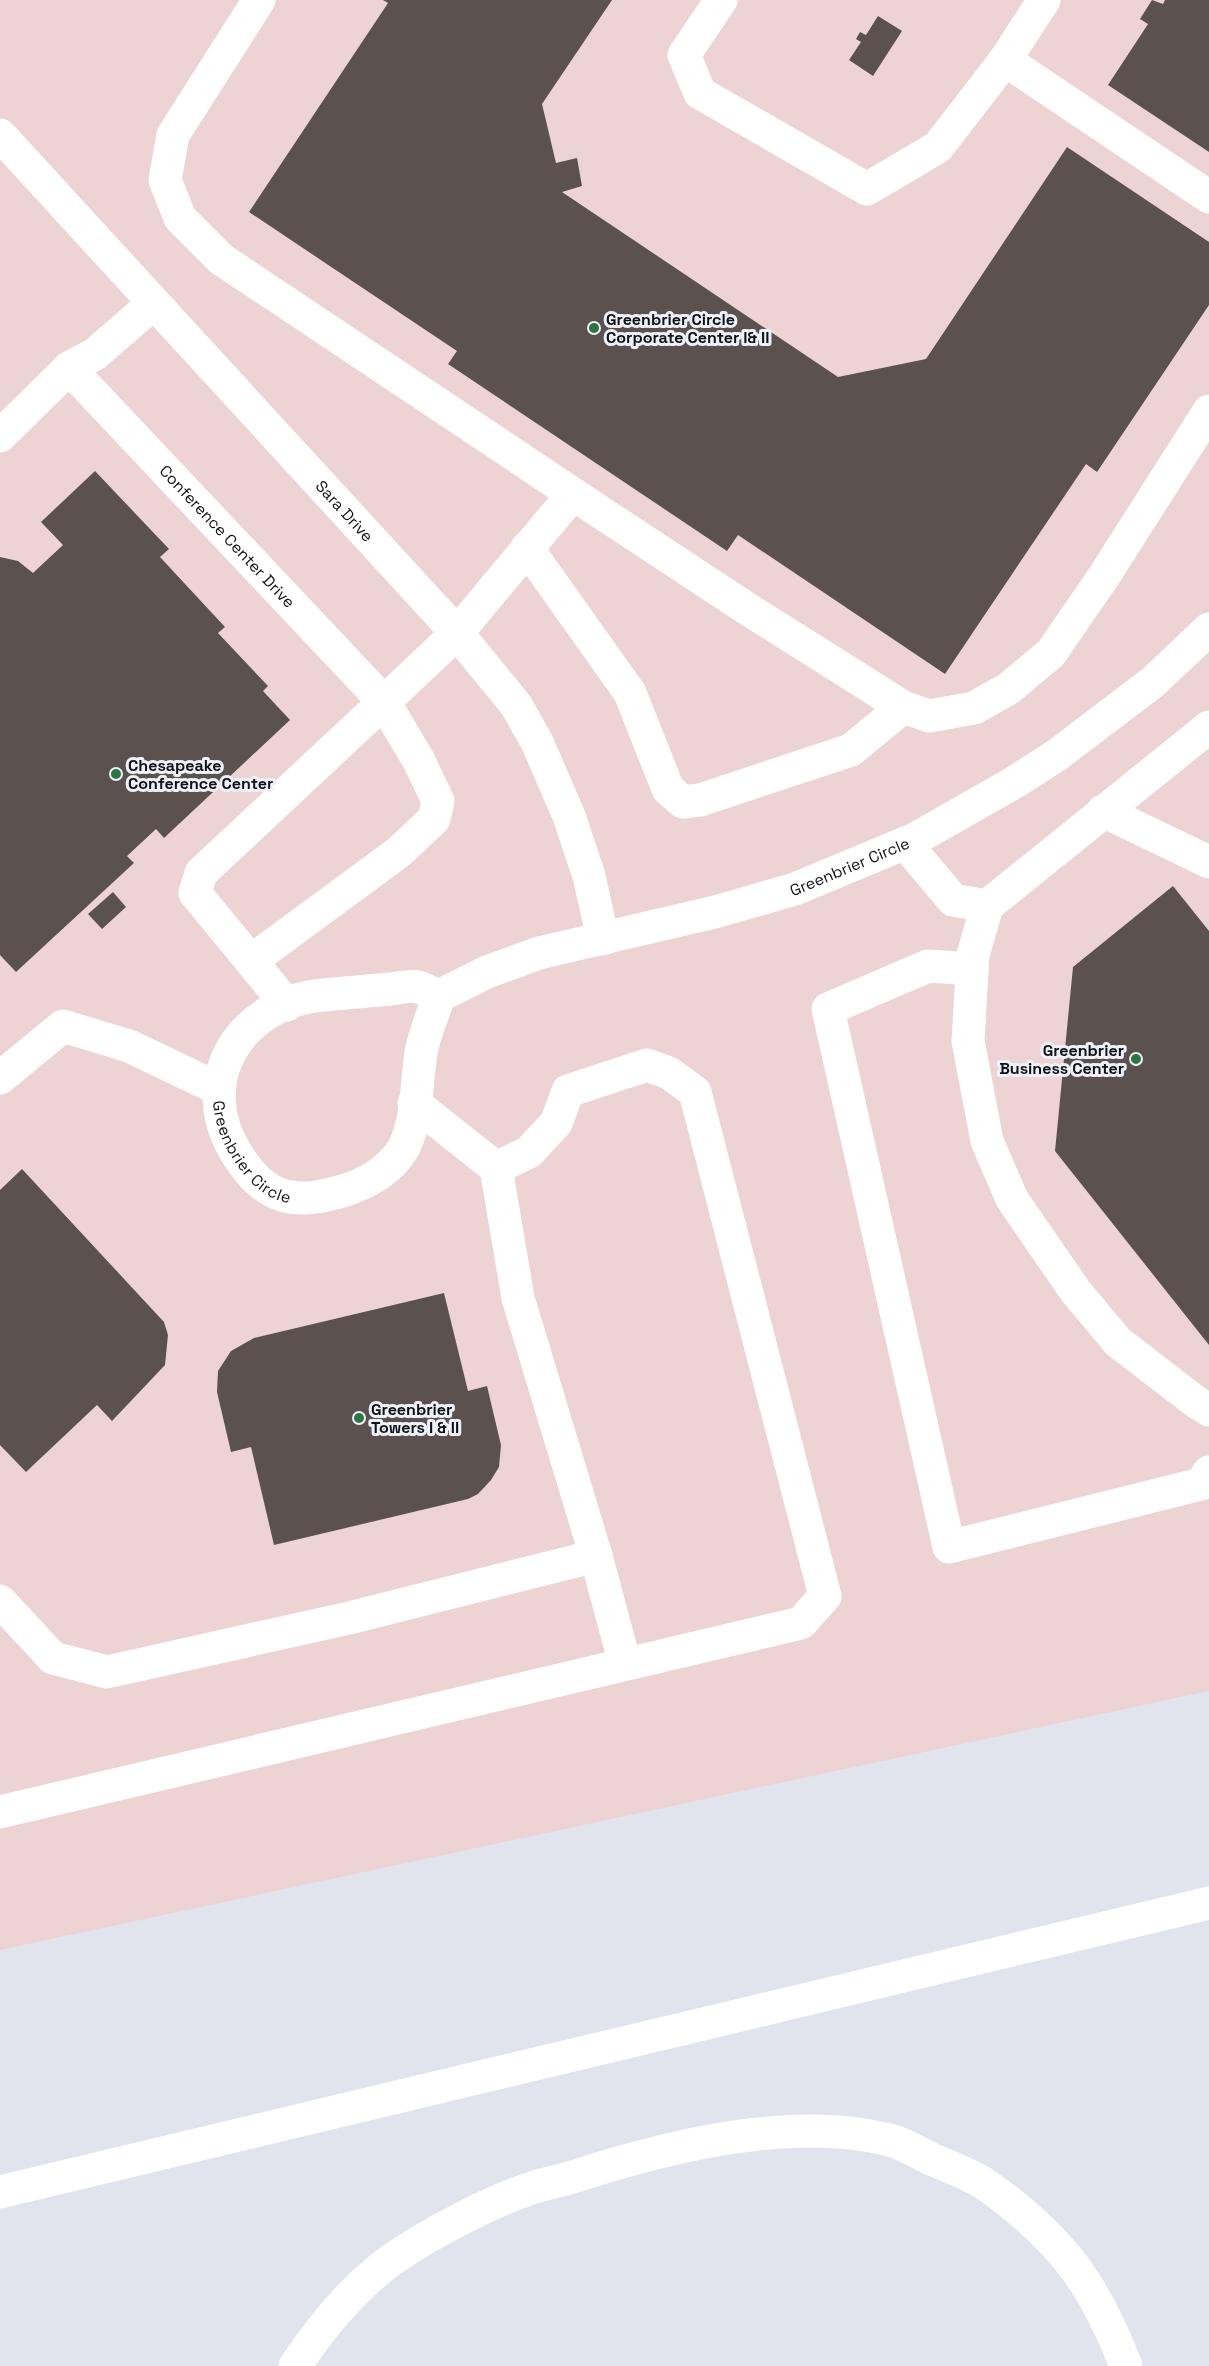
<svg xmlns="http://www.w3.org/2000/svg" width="1209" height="2366" font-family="'Space Grotesk',sans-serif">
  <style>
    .industrial { fill: #edd3d4 }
    .building { fill: #5b5250 }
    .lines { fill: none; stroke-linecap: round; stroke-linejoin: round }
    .minor { stroke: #fff; stroke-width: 33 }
    .highway { stroke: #fff; stroke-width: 33 }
    .poi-dot { fill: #2c7441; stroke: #eef1f9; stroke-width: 2 }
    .labels { text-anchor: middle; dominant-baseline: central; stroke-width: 6; stroke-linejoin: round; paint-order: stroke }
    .poi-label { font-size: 16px; font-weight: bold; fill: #111214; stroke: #eef1f9; text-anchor: start }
    .street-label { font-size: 16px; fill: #111214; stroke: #eef1f9 }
  </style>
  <rect width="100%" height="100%" fill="#e1e4ec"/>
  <path class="industrial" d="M0,0H1209V1691L0,1950Z"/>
  <path class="building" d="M383,0H612L542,104L556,163L577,158L582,186L562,192L838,377L926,359L1067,147L1209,242V305L1097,472L1086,464L945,674L738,535L727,551L448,364L457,351L249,212L388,3Z
    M1152,0L1163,4L1165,0H1209V152L1108,85L1148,24L1140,19Z
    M878,16L902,31L873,76L849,60L861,42L856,39L860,32L866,35Z
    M95,471L169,549L160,557L225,627L218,633L268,686L263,691L290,720L164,838L156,829L127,856L134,863L16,972L0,955V557L18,561L33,573L63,545L41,522Z
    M1173,886L1209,931V1345L1055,1151L1073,967Z
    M113,892L126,907L102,929L88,914Z
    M22,1169L164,1322L168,1335L165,1365L112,1421L97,1405L26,1472L0,1445V1190Z
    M444,1293L468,1391L487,1386L501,1445L499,1467L491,1480L478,1494L468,1499L274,1545L251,1447L231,1452L217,1392L218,1371L231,1351L254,1338Z"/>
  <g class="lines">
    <g class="minor">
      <path d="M259,0L173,135L165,180L180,218L221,259L573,494"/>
      <path d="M721,0L684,55L700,93L867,189L938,147L1005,60L1044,0"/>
      <path d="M1005,60L1209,197"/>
      <path id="s1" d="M0,135L457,633L516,705L537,742L569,816L589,876L603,939"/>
      <path d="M69,368L95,354L154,303"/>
      <path id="s2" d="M0,436L69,368L384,702L457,633L573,494L746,608L903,707L929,716L974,708L1008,689L1051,653L1104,576L1209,411"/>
      <path d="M527,548L630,693L668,789L683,802L700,800L851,750L903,707"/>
      <path d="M1103,811L1209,862"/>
      <path d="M905,843L953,900L987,906L1209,727"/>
      <path d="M987,906L973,955L968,1041L987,1141L1012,1199L1076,1292L1118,1342L1196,1402L1209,1410"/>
      <path d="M251,961L399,852L434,819L438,801L419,761L384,702L201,873L195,893L287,1005"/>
      <path d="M972,969L928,966L828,1009L949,1547L1201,1484L1209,1472"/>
      <path id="s3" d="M439,996C432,993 425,989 418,987C410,985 399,988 391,989C368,991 345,993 323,995C239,1003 190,1082 238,1156C250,1174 263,1190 285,1196C305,1201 324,1196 343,1191C368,1183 391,1170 404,1147C418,1119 416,1083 421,1053C424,1034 433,1015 439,996L487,972L539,953L715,912L795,889L915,839L1015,782L1057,755L1153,682L1209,629"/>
      <path d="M0,1078L63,1026L129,1046L219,1089"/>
      <path d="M596,1556L625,1664"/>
      <path d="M0,1601L53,1658L107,1672L349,1618L596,1556L518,1298L496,1168L414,1103"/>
      <path d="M0,1812L801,1623L825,1596L695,1092L669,1073L647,1065L568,1091L556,1123L529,1152L496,1168"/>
    </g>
    <path class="highway" d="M0,2192L1209,1903
      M295,2366C321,2327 352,2289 390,2261C428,2234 493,2200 538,2186C553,2182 568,2179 582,2174C673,2145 790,2117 885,2139C901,2142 917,2152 931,2159C949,2167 970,2174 986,2185C1019,2208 1054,2239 1078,2272C1097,2299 1114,2335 1126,2366"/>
  </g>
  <g class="poi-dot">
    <circle cx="594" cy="328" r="6"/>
    <circle cx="116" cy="774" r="6"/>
    <circle cx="1136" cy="1059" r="6"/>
    <circle cx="359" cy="1418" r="6"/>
  </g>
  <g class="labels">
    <g class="poi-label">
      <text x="606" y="319">Greenbrier Circle<tspan x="606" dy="18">Corporate Center I&amp; II</tspan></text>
      <text x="128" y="765">Chesapeake<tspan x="128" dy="18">Conference Center</tspan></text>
      <text x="1124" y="1050" text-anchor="end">Greenbrier<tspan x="1124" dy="18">Business Center</tspan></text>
      <text x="371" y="1409">Greenbrier<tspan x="371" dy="18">Towers I &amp; II</tspan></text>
    </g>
    <g class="street-label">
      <text stroke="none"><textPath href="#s1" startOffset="510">Sara Drive</textPath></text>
      <text stroke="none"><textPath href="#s2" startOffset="328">Conference Center Drive</textPath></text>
      <text stroke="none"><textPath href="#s3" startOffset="1128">Greenbrier Circle</textPath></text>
      <text stroke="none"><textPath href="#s3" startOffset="346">Greenbrier Circle</textPath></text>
    </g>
  </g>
</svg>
